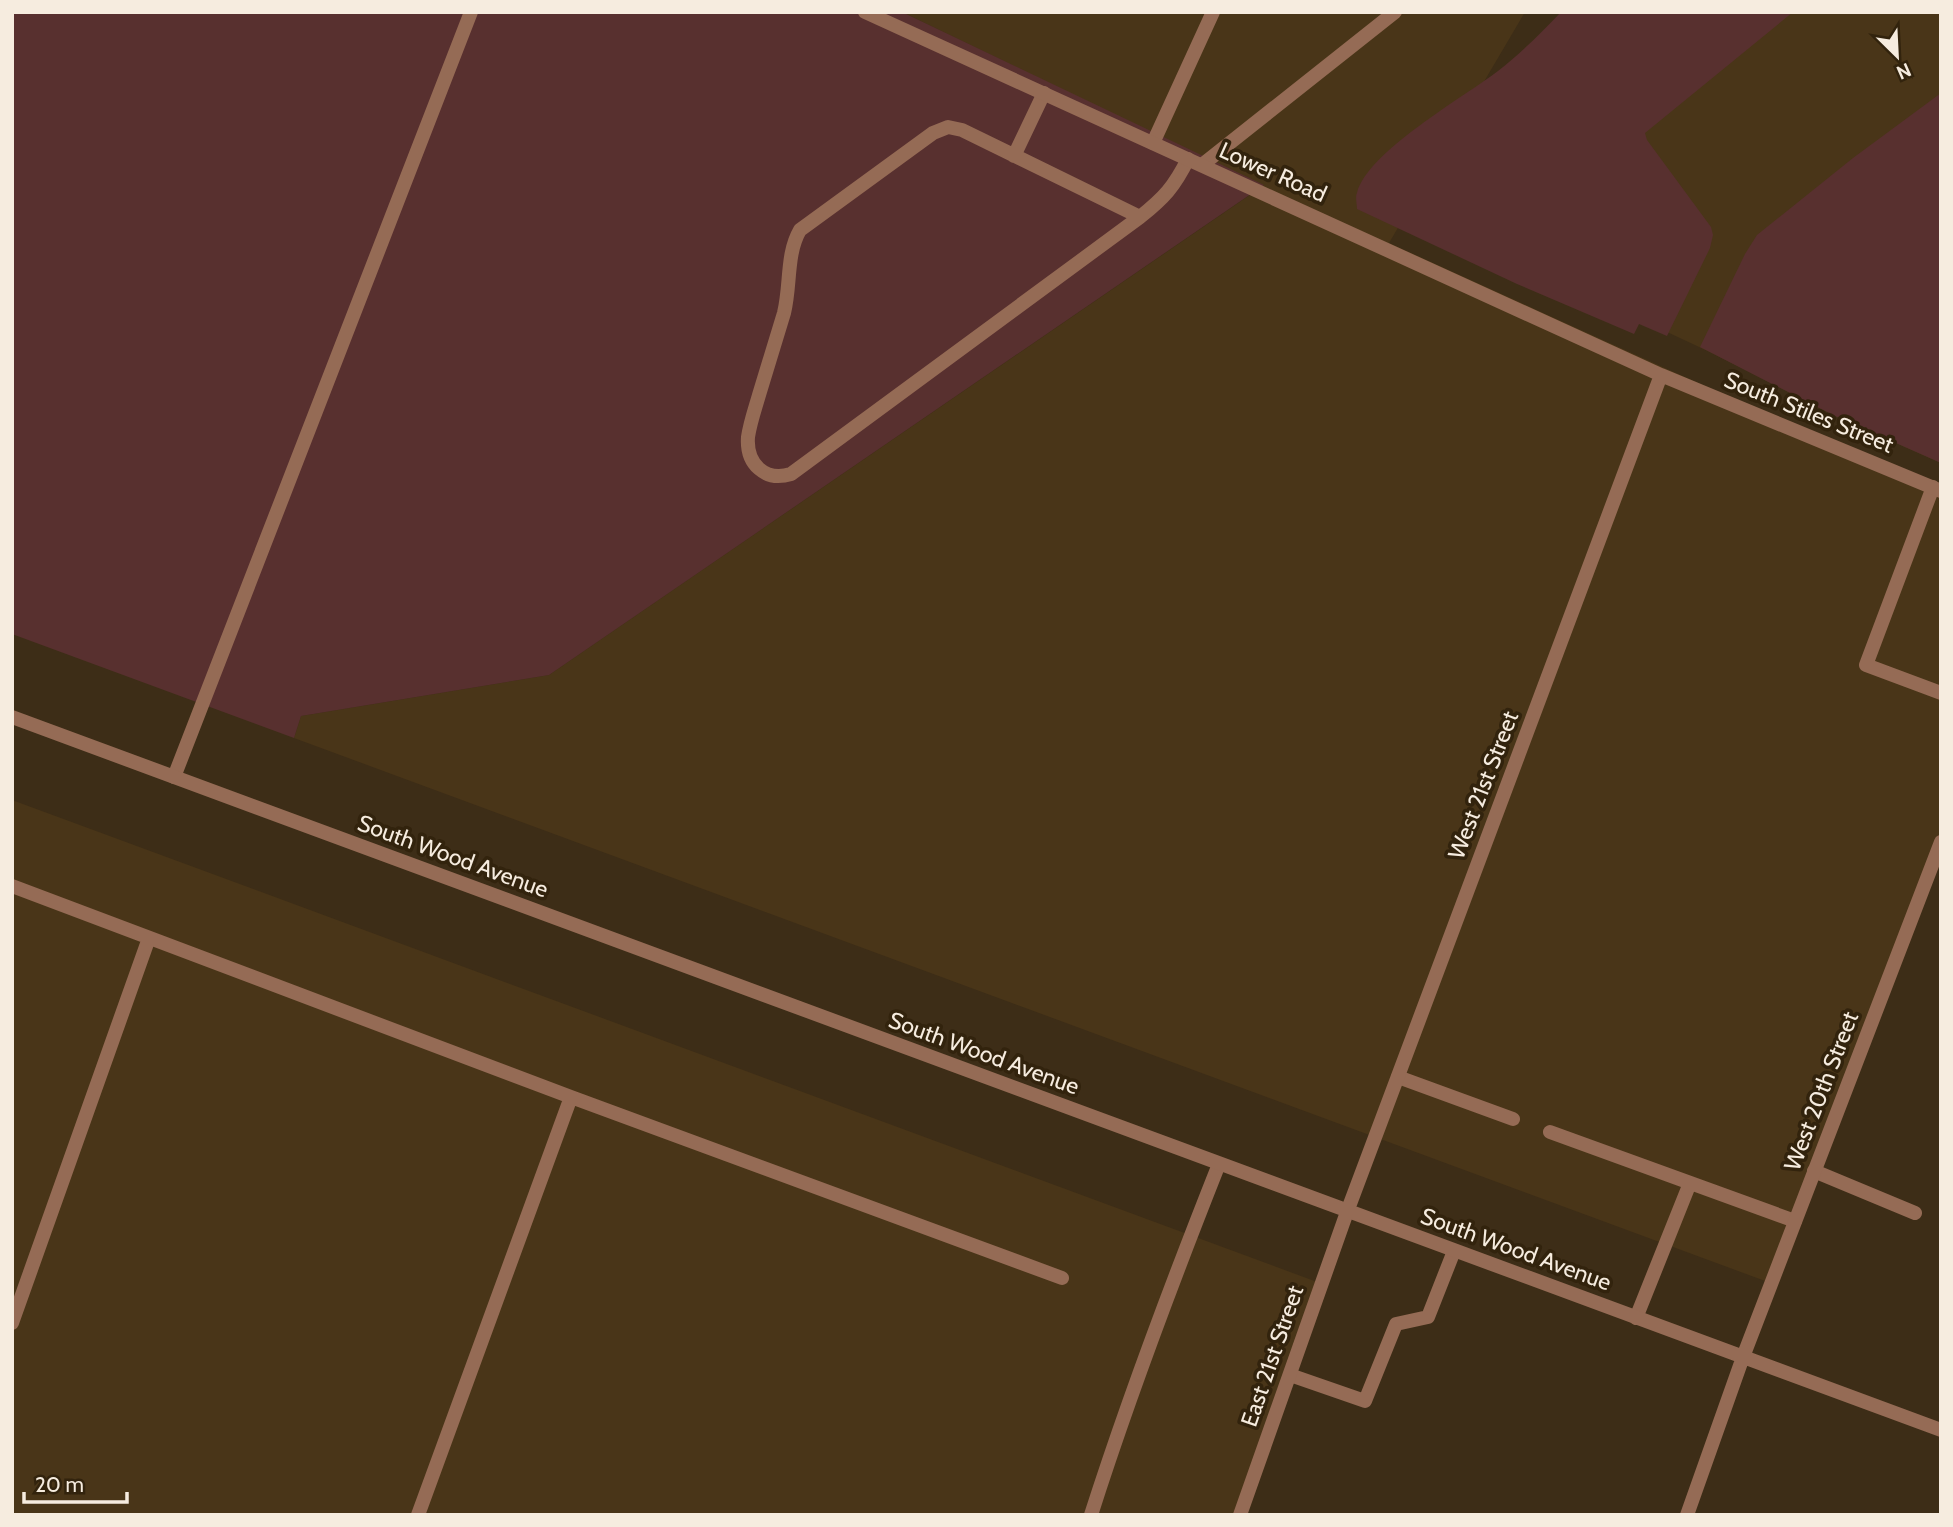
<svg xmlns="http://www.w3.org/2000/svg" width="1953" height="1527" font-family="Cabin,sans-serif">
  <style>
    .built { fill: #493518 }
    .green { fill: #58302f }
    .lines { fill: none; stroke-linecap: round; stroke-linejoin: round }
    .lane { stroke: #956b55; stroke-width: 14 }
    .street { stroke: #956b55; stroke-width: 14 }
    .labels { text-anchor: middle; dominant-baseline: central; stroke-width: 7; stroke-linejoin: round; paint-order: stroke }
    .street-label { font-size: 23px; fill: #f6ecdf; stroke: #32230d }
  </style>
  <rect width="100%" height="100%" fill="#3d2d17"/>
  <path class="built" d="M902,12H1525L1389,243L1941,493V850L1776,1285L294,738L301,716L549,675L1263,186Z
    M1632,12H1941V463L1835,416L1712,353L1532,269Z
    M12,800L1328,1286L1245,1515H12Z"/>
  <path class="green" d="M12,12H902L1264,185L549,675L301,716L294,738L12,634Z
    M1561,12H1793L1645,133L1647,140L1711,227L1713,235L1710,248L1667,336L1639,324L1634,334L1517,284L1357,209C1357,204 1355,197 1357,193C1367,152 1464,97 1498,71C1521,53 1541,33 1561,12Z
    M1941,93V463L1835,416L1700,347L1745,254L1757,235L1853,158Z"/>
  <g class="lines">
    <path class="lane" d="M1153,143L1213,12
      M1014,156L1044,93
      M1202,165L1395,12
      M1140,217L962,130L948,127L933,133L800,230C786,254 791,285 784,313C776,340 767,368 759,395C755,409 750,423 748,437C746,464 765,482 791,474L1140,217C1164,198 1174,187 1188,159
      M1933,487L1866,665L1941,693
      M174,777L471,12
      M12,886L571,1097L1062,1278
      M1398,1077L1513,1119
      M1550,1132L1795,1221
      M1814,1171L1915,1213
      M1636,1318L1690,1183
      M12,1323L149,938
      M1290,1375L1365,1401L1396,1324L1428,1317L1454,1251
      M418,1515L571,1097
      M1091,1515C1129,1396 1173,1280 1219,1164"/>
    <path class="street" d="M865,12L1661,375L1941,491
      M12,717L1941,1430
      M1240,1515L1347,1212L1661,375
      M1687,1515L1743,1357L1941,842"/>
  </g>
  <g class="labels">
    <g class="street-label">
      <text transform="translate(1273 172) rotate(24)">Lower Road</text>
      <text transform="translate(1809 412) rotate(22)">South Stiles Street</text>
      <text transform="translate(1483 785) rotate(-69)">West 21st Street</text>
      <text transform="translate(453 856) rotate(20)">South Wood Avenue</text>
      <text transform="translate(984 1053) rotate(20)">South Wood Avenue</text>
      <text transform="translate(1821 1091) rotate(-69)">West 20th Street</text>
      <text transform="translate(1516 1249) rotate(20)">South Wood Avenue</text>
      <text transform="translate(1272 1356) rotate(-71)">East 21st Street</text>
    </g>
  </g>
  <rect width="1953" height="1527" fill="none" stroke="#f6ecdf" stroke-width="28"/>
  <g transform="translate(1897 56) rotate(156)" stroke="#32230d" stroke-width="5" paint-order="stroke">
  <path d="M0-5L12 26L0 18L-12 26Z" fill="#f6ecdf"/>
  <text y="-10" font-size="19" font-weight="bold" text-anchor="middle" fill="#f6ecdf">N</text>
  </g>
  <path d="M24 1492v10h103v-10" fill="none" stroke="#f6ecdf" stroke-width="3.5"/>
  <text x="35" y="1492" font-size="21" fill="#f6ecdf" stroke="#32230d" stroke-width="5" paint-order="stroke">20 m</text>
</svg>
